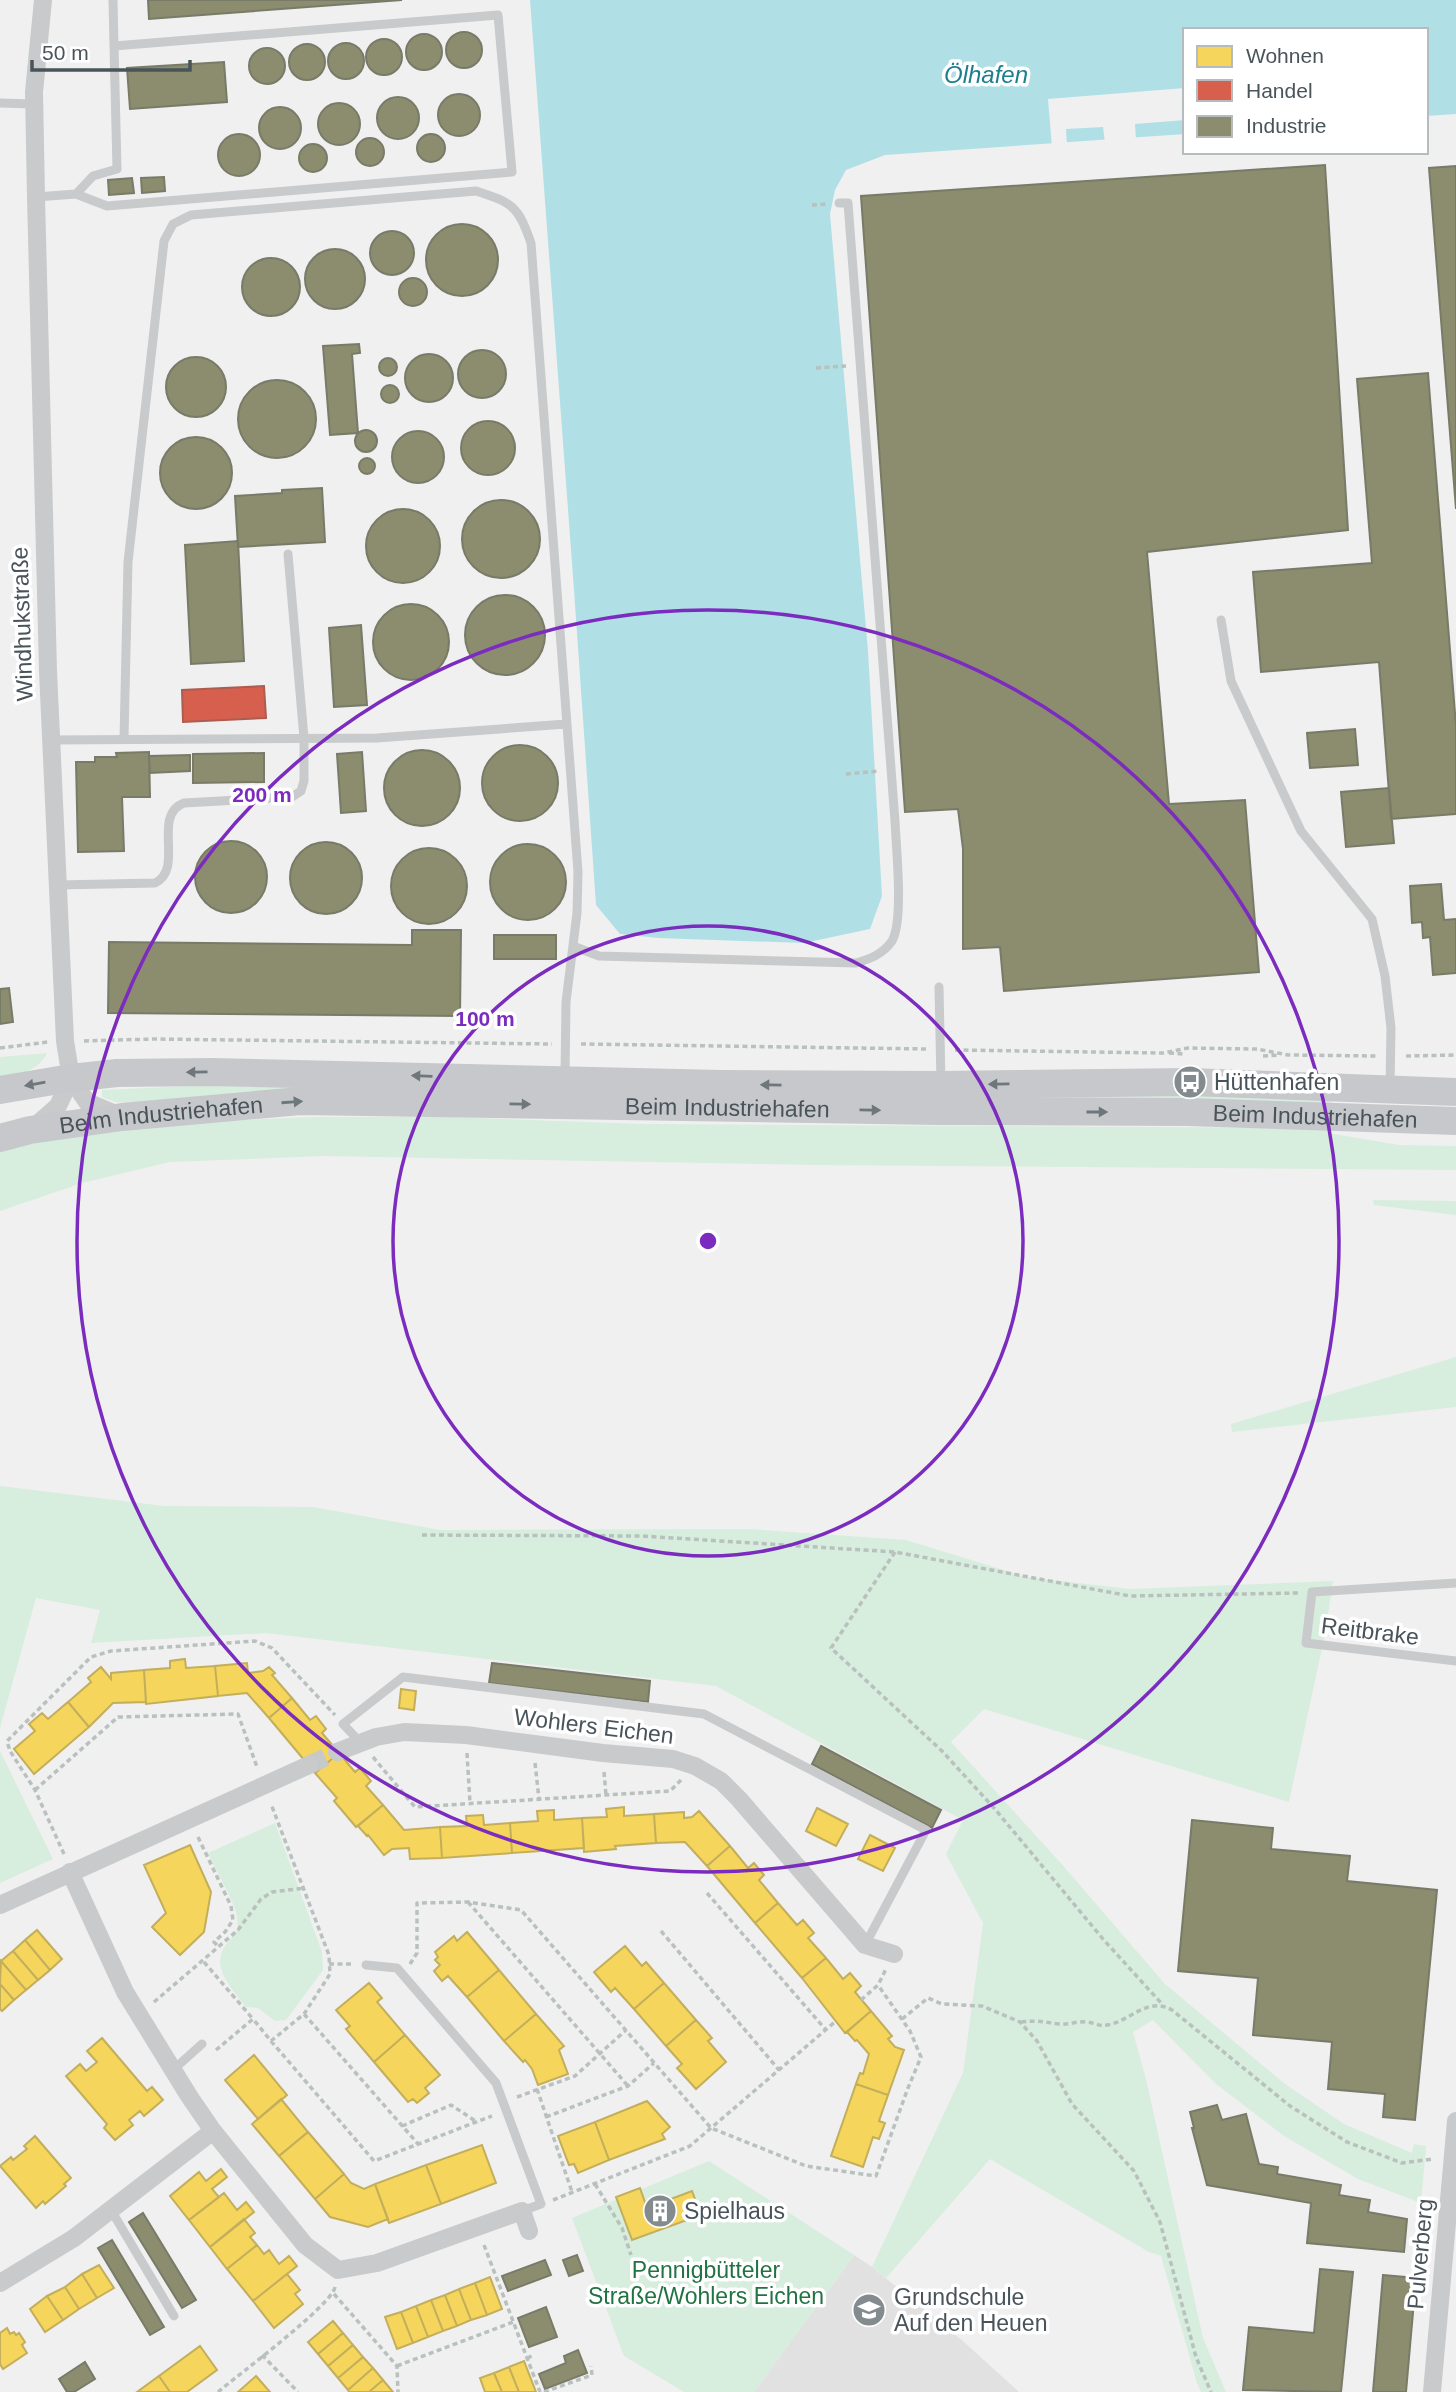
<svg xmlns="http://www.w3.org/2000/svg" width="1456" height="2392" font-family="Arial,sans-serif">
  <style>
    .education { fill: #e2e1e1 }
    .green { fill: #d7eddd }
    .water { fill: #b0e0e6 }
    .pier { fill: #f0f0f0 }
    .homes { fill: #f6d55c; stroke: #c2ae5b; stroke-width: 2 }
    .shops { fill: #d6604d; stroke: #ac5c51; stroke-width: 2 }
    .industry { fill: #8c8c6e; stroke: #787b68; stroke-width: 2 }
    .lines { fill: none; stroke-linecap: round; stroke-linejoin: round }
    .minor-tunnel { stroke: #c6c9ca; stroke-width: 18; stroke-dasharray: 18 9; stroke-linecap: butt }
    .path { stroke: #b8c1be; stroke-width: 3.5; stroke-dasharray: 5 3.5; stroke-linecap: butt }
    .service { stroke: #c8cacb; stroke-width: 9 }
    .minor { stroke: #c8cacb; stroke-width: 18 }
    .primary { stroke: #c6c8cb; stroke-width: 28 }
    .oneway { fill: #6e777c }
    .ring { fill: none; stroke: #7b2cbf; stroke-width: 3.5 }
    .labels { text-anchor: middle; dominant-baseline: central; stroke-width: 7; stroke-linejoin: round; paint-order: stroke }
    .street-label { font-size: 23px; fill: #49545a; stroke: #fff }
    .poi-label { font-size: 23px; fill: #49545a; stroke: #fff; text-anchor: start }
    .park-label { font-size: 23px; fill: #227343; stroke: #fff }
    .water-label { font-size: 24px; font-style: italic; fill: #1b7f8c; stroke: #fff }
    .centre { fill: #7b2cbf; stroke: #fff; stroke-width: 3.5 }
    .ring-label { font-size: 21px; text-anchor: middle; font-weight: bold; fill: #7b2cbf; stroke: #fff; stroke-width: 7; stroke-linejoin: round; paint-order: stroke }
  </style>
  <rect width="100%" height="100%" fill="#f0f0f0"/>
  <path class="education" d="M854,2255L872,2267L964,2342L1019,2392H754Z"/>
  <path class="green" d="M47,1053C39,1071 18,1074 0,1079V1057Z
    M212,1085L1331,1096L1332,1104L140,1103L116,1102L102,1097V1090Z
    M319,1117H448L642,1124L1327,1128L1328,1133L1399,1145L1456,1146V1170L814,1165L324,1156L170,1162L82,1183L0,1211V1149C105,1129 212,1120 319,1117Z
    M1373,1200L1456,1201V1215L1374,1205Z
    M1456,1357V1407L1232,1432L1231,1424Z
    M0,1486L164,1506L313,1507L440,1530L748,1529L906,1540L1026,1577L1130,1589L1333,1581L1325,1634L1289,1802L984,1709L951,1742L1066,1869L1165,1984L1285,2084L1344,2124L1412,2153L1414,2144L1426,2146L1421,2203L1358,2179L1284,2136L1216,2084L1153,2020L1133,2032L1146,2079L1203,2338L1226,2392H1201L1197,2383L1161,2256L1149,2252L990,2159L886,2278L872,2267L963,2073L983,1923L946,1854L963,1820L716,1686L266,1633L91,1643L100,1610L36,1598L0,1728Z
    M0,1751L53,1859L0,1883Z
    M275,1823L322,1952L323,1970L286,2020L275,2021L258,2008L246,2007C235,1992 212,1970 223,1950C230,1936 240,1936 237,1917C236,1904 214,1867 208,1853Z
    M709,2161L854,2255L754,2392H684L624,2356L572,2218Z"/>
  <path class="water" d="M530,0H1456V114L1426,116V30H1185V134L885,155L846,170L835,190L830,214L868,651L882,896L870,929L804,943L658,938L620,934L596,905L574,590Z"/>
  <path class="pier" d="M1185,88V120L1135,124L1136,141L1105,143L1103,127L1066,129L1067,146L1052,147L1048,99Z"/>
  <path class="homes" d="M185,1659L186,1668L215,1666L218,1696L146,1704L144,1670L170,1668V1661Z
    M247,1663L248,1673L263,1671L269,1667L275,1673L272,1675L292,1698L269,1718L247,1693L218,1696L215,1666Z
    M101,1667L111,1679V1673L144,1670L146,1702L113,1703L89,1727L68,1702L91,1682L88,1678Z
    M401,1689L416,1691L414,1710L399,1708Z
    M292,1698L310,1720L316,1716L326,1729L322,1733L339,1753L315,1773L269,1718Z
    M68,1702L89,1727L34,1774L14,1749L35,1731L29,1724L42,1713L48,1719Z
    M339,1753L355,1772L360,1768L371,1781L366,1786L383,1805L356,1827L334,1801L337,1798L315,1773Z
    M383,1805L404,1830L440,1827L442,1858L410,1859L409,1848L392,1849L384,1855L368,1835L367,1836L358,1826Z
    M624,1807V1816L654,1814L656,1843L615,1846L616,1849L584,1852L582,1818L607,1817L606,1809Z
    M817,1808L848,1824L836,1846L806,1831Z
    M554,1810V1820L582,1818L584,1848L512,1853L510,1823L538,1821L537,1811Z
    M699,1811L730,1846L707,1866L685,1842L656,1843L654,1814L684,1812V1818L692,1817Z
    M483,1815L484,1825L510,1823L512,1853L442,1858L440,1827L467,1826L466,1816Z
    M870,1835L895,1848L883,1871L858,1859Z
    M190,1845L211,1892L204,1932L180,1955L152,1927L166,1913L144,1865Z
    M730,1846L748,1868L754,1863L764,1875L759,1880L778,1903L755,1923L707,1866Z
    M778,1903L797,1925L803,1920L814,1933L808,1938L826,1958L802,1978L755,1923Z
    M37,1930L62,1959L50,1970L25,1940Z
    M467,1932L499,1970L467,1997L448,1976L442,1981L434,1971L440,1965L435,1960L438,1957L435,1952L454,1936L457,1941Z
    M25,1940L50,1970L38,1980L13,1951Z
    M625,1946L642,1966L646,1962L664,1983L634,2009L615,1988L611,1992L594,1972Z
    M13,1951L38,1980L26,1990L1,1961Z
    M826,1958L843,1979L850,1973L861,1986L855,1992L871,2011L845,2033L802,1978Z
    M1,1961L26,1990L14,2000L0,1984Z
    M499,1970L536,2014L504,2041L467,1997Z
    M369,1983L382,1998L377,2002L405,2035L374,2062L346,2029L350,2026L336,2010Z
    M664,1983L696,2020L666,2046L634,2009Z
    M0,1984L14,2000L2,2011L0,2009Z
    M871,2011L892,2036L888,2039L895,2047L904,2050L888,2095L856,2084L860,2073L863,2074L869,2054L857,2040L855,2041L847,2032Z
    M536,2014L564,2046L559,2050L568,2074L538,2085L532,2069L525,2060L523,2062L504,2041Z
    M696,2020L712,2038L708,2041L726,2062L696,2089L677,2068L682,2064L666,2046Z
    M405,2035L440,2075L425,2088L429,2093L417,2103L413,2099L408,2102L374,2062Z
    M102,2038L147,2091L152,2087L163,2100L144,2116L140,2111L129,2120L133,2125L115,2140L104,2128L107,2124L66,2076L80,2064L86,2071L97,2062L87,2051Z
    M254,2055L287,2095L258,2119L225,2080Z
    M856,2084L888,2095L879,2121L885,2123L879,2139L873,2137L863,2167L831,2156Z
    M281,2099L308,2132L279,2156L252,2124Z
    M647,2101L670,2127L662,2134L665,2139L609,2160L595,2122Z
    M595,2122L609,2160L578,2173L574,2164L569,2165L558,2136Z
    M308,2132L344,2174L315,2199L279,2156Z
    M35,2136L71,2178L64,2184L66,2186L45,2204L43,2201L36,2208L0,2166L11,2157L13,2160L27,2149L24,2146Z
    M482,2145L496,2183L441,2204L426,2165Z
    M426,2165L441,2204L389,2223L375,2184Z
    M221,2169L227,2177L212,2189L219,2197L189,2220L170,2196L199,2172L206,2181Z
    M344,2174L351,2183L364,2189L375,2184L388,2219L368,2227L330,2217L315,2199Z
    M640,2188L647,2208L692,2191L701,2215L632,2240L616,2197Z
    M224,2193L237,2210L246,2202L254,2212L210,2247L189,2220Z
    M244,2219L255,2233L250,2237L257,2245L227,2269L210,2247Z
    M257,2245L264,2254L269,2250L279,2264L289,2256L297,2266L253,2301L227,2269Z
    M99,2265L114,2288L97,2298L82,2274Z
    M82,2274L97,2298L79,2309L65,2287Z
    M287,2274L300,2290L295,2294L303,2304L274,2328L253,2301Z
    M490,2277L502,2309L487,2315L475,2283Z
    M475,2283L487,2315L471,2320L459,2289Z
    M65,2287L79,2309L63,2320L47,2296Z
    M459,2289L471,2320L457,2326L445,2295Z
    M445,2295L457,2326L443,2331L431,2300Z
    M47,2296L63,2320L45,2332L30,2309Z
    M431,2300L443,2331L428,2337L416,2306Z
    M416,2306L428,2337L413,2343L401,2312Z
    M401,2312L413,2343L397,2349L385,2317Z
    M333,2321L343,2333L318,2354L308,2342Z
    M7,2328L10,2334L14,2332L16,2335L19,2333L25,2342L22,2345L27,2353L3,2369L0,2364V2333Z
    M343,2333L353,2345L328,2366L318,2354Z
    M353,2345L363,2357L338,2378L328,2366Z
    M200,2346L217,2370L187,2392H170L159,2376Z
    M363,2357L373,2368L348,2390L338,2378Z
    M524,2361L536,2392H519L509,2367Z
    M509,2367L519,2392H502L494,2373Z
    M373,2368L383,2380L369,2392H349L348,2390Z
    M494,2373L502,2392H485L480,2378Z
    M159,2376L170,2392H137Z
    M256,2376L270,2392H238Z
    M383,2380L393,2392H369Z"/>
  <path class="shops" d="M264,686L266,718L183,722L182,690Z"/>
  <path class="industry" d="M148,0H402L149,19Z
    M446 50a18 18 0 1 1 36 0a18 18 0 1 1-36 0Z
    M406 52a18 18 0 1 1 36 0a18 18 0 1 1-36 0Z
    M366 57a18 18 0 1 1 36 0a18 18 0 1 1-36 0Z
    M328 61a18 18 0 1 1 36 0a18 18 0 1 1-36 0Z
    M289 62a18 18 0 1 1 36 0a18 18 0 1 1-36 0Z
    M249 66a18 18 0 1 1 36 0a18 18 0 1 1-36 0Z
    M224,62L227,102L130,109L127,68Z
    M438 115a21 21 0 1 1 42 0a21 21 0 1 1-42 0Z
    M377 118a21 21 0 1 1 42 0a21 21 0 1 1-42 0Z
    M318 124a21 21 0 1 1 42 0a21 21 0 1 1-42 0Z
    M259 128a21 21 0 1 1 42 0a21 21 0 1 1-42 0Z
    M417 148a14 14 0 1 1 28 0a14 14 0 1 1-28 0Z
    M218 155a21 21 0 1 1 42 0a21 21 0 1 1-42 0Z
    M356 152a14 14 0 1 1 28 0a14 14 0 1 1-28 0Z
    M299 158a14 14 0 1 1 28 0a14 14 0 1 1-28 0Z
    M1325,165L1348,530L1147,552L1169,804L1245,800L1259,972L1004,991L1000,947L963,949V849L958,809L905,812L861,196Z
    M1456,166V509L1429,168Z
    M164,177L165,191L142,193L141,178Z
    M132,178L134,193L109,195L108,180Z
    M426 260a36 36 0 1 1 72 0a36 36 0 1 1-72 0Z
    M370 253a22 22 0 1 1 44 0a22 22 0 1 1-44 0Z
    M305 279a30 30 0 1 1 60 0a30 30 0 1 1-60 0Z
    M242 287a29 29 0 1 1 58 0a29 29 0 1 1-58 0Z
    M399 292a14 14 0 1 1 28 0a14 14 0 1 1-28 0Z
    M359,344L360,353L352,354L358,433L330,435L323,346Z
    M458 374a24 24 0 1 1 48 0a24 24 0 1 1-48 0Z
    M405 378a24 24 0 1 1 48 0a24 24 0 1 1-48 0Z
    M166 387a30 30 0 1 1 60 0a30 30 0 1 1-60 0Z
    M379 367a9 9 0 1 1 18 0a9 9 0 1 1-18 0Z
    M1428,373L1456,726V814L1391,819L1379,662L1261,672L1253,572L1372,563L1357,379Z
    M238 419a39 39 0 1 1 78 0a39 39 0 1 1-78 0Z
    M381 394a9 9 0 1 1 18 0a9 9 0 1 1-18 0Z
    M461 448a27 27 0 1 1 54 0a27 27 0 1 1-54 0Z
    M355 441a11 11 0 1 1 22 0a11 11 0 1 1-22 0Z
    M392 457a26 26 0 1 1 52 0a26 26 0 1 1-52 0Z
    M160 473a36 36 0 1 1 72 0a36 36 0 1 1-72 0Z
    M359 466a8 8 0 1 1 16 0a8 8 0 1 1-16 0Z
    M322,488L325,542L238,547L235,496L282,493V490Z
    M462 539a39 39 0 1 1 78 0a39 39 0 1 1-78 0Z
    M366 546a37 37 0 1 1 74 0a37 37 0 1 1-74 0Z
    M238,541L244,661L191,664L185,545Z
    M465 635a40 40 0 1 1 80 0a40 40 0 1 1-80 0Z
    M373 642a38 38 0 1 1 76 0a38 38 0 1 1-76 0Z
    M361,625L367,705L334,707L329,628Z
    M1355,729L1358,765L1310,768L1307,733Z
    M482 783a38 38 0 1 1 76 0a38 38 0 1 1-76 0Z
    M384 788a38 38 0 1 1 76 0a38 38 0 1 1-76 0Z
    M149,752L150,797H122L124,851L78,852L76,762H95V757H117L116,753Z
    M362,752L366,811L341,813L337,754Z
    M264,753V782L193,783V754Z
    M190,755V771L150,773L149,756Z
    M1389,788L1394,843L1346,847L1341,792Z
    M195 877a36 36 0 1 1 72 0a36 36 0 1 1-72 0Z
    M290 878a36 36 0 1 1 72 0a36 36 0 1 1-72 0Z
    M490 882a38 38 0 1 1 76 0a38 38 0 1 1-76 0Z
    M391 886a38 38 0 1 1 76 0a38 38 0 1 1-76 0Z
    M1441,884L1444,920L1456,919V973L1433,975L1430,937L1423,938L1422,922L1412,923L1410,886Z
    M412,930H461L460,1016L108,1013L109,942L412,945Z
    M494,935H556V959H494Z
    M9,988L13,1022L0,1024V989Z
    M492,1663L650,1681L648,1702L489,1683Z
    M821,1746L941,1810L932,1828L812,1764Z
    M1192,1820L1273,1828L1271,1849L1350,1856L1347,1881L1437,1890L1415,2120L1383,2117L1385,2094L1328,2089L1332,2042L1253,2035L1258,1978L1178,1971Z
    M1217,2105L1222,2120L1246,2114L1259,2164L1278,2167L1277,2174L1341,2185L1339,2195L1370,2200L1368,2212L1407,2219L1404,2252L1307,2243L1311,2203L1207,2185L1192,2128H1194L1190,2112Z
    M143,2213L196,2300L182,2308L129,2222Z
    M112,2240L164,2327L150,2335L98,2248Z
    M577,2255L583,2271L569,2276L563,2260Z
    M545,2260L551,2275L508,2291L502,2276Z
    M1320,2269L1353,2272L1341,2392L1243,2390L1249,2327L1314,2333Z
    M1383,2275L1416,2278L1406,2392H1373Z
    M546,2307L557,2337L529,2347L518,2318Z
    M578,2350L587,2373L545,2389L539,2374L566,2363L564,2356Z
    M85,2362L95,2379L74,2392H67L59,2379Z"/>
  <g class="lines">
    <path class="minor-tunnel" d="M309,1765L337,1752"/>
    <path class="path" d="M812,205L827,204
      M816,368L846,366
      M846,774L879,771
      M84,1041L153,1039L552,1044
      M581,1044L927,1049
      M0,1048L48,1042
      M955,1050L1163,1053L1188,1048L1257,1049L1288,1055L1377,1056
      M1169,1053L1183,1054
      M1263,1056L1279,1055
      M1406,1056L1456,1055
      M422,1535L642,1536L895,1552L1130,1596L1299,1593
      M895,1552L831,1648L942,1751L994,1808L1103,1939L1162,2004
      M467,1753L470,1803
      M373,1757L415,1807L670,1791L681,1780
      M535,1763L539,1799
      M604,1772L606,1795
      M35,1790L118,1717L238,1714L257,1767
      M198,1837L231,1906L233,1920L225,1932L214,1942L219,1947
      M64,1854L35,1790L10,1751L7,1741L91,1657L111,1651L255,1641L272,1648L335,1715
      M707,1893L826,2030
      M468,1902L628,2086
      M661,1931L779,2070
      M204,1962L253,2019
      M329,1964H352
      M410,1964L417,1953V1903L468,1902L521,1910L711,2128L806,2166L876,2176L908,2088L921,2057L910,2031L878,1985
      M861,2000L878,1985L886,1969
      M154,2002L238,1930L261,1899L272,1892L305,1888
      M304,2014L419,2145
      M902,2019L928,1998L942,2004L982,2006L1020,2022L1037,2041L1072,2104L1134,2171L1160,2222L1196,2357L1211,2392
      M1021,2022C1037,2020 1044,2022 1059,2024C1068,2025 1077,2021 1086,2022C1094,2022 1099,2027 1107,2025C1131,2021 1147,1996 1172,2010L1290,2106L1347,2142L1402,2163L1433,2159
      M271,2041L374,2161L492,2116
      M216,2050L253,2019L271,2041L304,2014L330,1974L329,1955L271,1804
      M537,2089L572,2192
      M517,2097L575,2076L626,2030
      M546,2117L628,2086L654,2063
      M402,2126L451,2105L477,2122
      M595,2184L622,2228L631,2255
      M553,2200L690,2146L836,2021
      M484,2245L540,2392
      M334,2294L397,2366L398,2392
      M262,2355L298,2392
      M527,2358L534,2355
      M397,2366L513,2322
      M218,2392C238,2375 332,2305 335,2287
      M544,2392L592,2375L591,2366"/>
    <path class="service" d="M113,0L114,46
      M0,103L34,104
      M36,197L76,194L107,206L512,172L498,15L114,46L117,169L93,176L76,194
      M1221,620L1231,681L1301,831L1372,919L1385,976L1391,1028L1390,1087
      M124,739L128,562L164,241L173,224L191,215L476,191C513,203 518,206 531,243L578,872L577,913L566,1002L565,1075
      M51,740L377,738L566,724
      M57,885L155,883C185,869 151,815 184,803L292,797L301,791L304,781V738L288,554
      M573,946L599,956L856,963C870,959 883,954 892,941C904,920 896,847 895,821L848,203H839
      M939,987L941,1083
      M1456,1583L1312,1592L1306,1643L1456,1661
      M360,1742L343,1724L403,1677L704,1714L926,1830L865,1945
      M366,1965L397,1968L496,2083L541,2204L522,2211
      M173,2070L202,2044
      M111,2210L174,2316"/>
    <path class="minor" d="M43,0L34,92L36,197L48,671L65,1041L71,1078L87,1102L118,1115
      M34,1127L58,1106L71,1078
      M337,1752L376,1737L404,1732L466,1735L603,1753L673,1759L695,1766L721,1781L739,1799L865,1945L894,1954
      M70,1872L125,1992L189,2096L213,2131L305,2245L338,2270L377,2263L522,2211L529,2231
      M0,1905L309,1765
      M0,2283L74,2238L213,2131
      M1432,2392L1456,2121"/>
    <g class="primary">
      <path d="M0,1090L71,1078L117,1073L212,1072L721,1084L941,1085L1190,1082L1456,1092"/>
      <path id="s1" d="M0,1138L30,1130L122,1117L300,1101L939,1111L1187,1112L1456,1121"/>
    </g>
  </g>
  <defs><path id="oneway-solid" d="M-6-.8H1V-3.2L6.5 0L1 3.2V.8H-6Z" transform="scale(1.75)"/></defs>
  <g class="oneway">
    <use href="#oneway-solid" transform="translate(197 1072) rotate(179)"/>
    <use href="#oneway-solid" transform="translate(422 1076) rotate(-178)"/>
    <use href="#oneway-solid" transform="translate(35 1084) rotate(170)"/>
    <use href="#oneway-solid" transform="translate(999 1084) rotate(179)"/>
    <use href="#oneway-solid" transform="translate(771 1085) rotate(-179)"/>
    <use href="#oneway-solid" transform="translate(292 1102) rotate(-4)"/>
    <use href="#oneway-solid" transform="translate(520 1104) rotate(1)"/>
    <use href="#oneway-solid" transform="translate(870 1110) rotate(1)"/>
    <use href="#oneway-solid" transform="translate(1097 1112)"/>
  </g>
  <g class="ring">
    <circle cx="708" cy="1241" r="315"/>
    <circle cx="708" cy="1241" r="631"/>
  </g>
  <defs>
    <symbol id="bus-disc" viewBox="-11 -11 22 22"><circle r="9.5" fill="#838b8e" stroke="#fff"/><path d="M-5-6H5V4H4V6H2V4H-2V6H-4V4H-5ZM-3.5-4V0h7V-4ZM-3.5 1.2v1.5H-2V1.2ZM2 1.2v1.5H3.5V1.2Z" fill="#fff"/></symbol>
    <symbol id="building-disc" viewBox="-11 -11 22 22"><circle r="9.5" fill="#838b8e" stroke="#fff"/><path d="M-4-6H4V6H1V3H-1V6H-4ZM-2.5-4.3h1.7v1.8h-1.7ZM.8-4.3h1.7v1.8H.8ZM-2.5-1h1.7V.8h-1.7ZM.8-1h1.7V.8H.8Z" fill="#fff"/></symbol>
    <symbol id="school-disc" viewBox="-11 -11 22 22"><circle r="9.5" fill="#838b8e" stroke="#fff"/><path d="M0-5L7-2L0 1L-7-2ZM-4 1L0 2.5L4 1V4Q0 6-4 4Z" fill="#fff"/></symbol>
  </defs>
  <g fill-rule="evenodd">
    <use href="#bus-disc" x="1171" y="1063" width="38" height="38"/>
    <use href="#building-disc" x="641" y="2192" width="38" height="38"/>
    <use href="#school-disc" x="850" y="2291" width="38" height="38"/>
  </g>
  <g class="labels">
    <g class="street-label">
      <text transform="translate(22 624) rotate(-92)">Windhukstraße</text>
      <text stroke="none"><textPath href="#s1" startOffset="730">Beim Industriehafen</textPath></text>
      <text stroke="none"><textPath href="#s1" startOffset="163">Beim Industriehafen</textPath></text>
      <text stroke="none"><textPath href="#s1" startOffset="1318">Beim Industriehafen</textPath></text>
      <text transform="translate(1370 1631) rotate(7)">Reitbrake</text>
      <text transform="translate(594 1726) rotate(7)">Wohlers Eichen</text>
      <text transform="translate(1420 2254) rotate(-85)">Pulverberg</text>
    </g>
    <g class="poi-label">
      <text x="1214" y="1082">Hüttenhafen</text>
      <text x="684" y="2211">Spielhaus</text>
      <text x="894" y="2297">Grundschule<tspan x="894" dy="26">Auf den Heuen</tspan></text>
    </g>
    <g class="park-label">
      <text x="706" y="2270">Pennigbütteler<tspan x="706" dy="26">Straße/Wohlers Eichen</tspan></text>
    </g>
    <g class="water-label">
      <text x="986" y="74">Ölhafen</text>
    </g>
  </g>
  <circle cx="708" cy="1241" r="10" class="centre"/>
  <g class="ring-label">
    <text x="262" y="802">200 m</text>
    <text x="485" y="1026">100 m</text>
  </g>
  <rect x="1183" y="28" width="245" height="126" fill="#ffffff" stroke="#b6bbbd" stroke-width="2"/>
  <rect x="1197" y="46" width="35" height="21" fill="#f6d55c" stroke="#b6bbbd" stroke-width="2"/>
  <text x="1246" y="63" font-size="21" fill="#49545a">Wohnen</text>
  <rect x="1197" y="80" width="35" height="21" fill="#d6604d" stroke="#b6bbbd" stroke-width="2"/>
  <text x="1246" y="98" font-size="21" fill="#49545a">Handel</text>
  <rect x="1197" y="116" width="35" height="21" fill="#8c8c6e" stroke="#b6bbbd" stroke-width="2"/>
  <text x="1246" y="133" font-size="21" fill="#49545a">Industrie</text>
  <path d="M32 60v10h158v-10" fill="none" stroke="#49545a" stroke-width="3.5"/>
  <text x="42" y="60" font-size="21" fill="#49545a" stroke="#ffffff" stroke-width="5" paint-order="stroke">50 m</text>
</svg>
